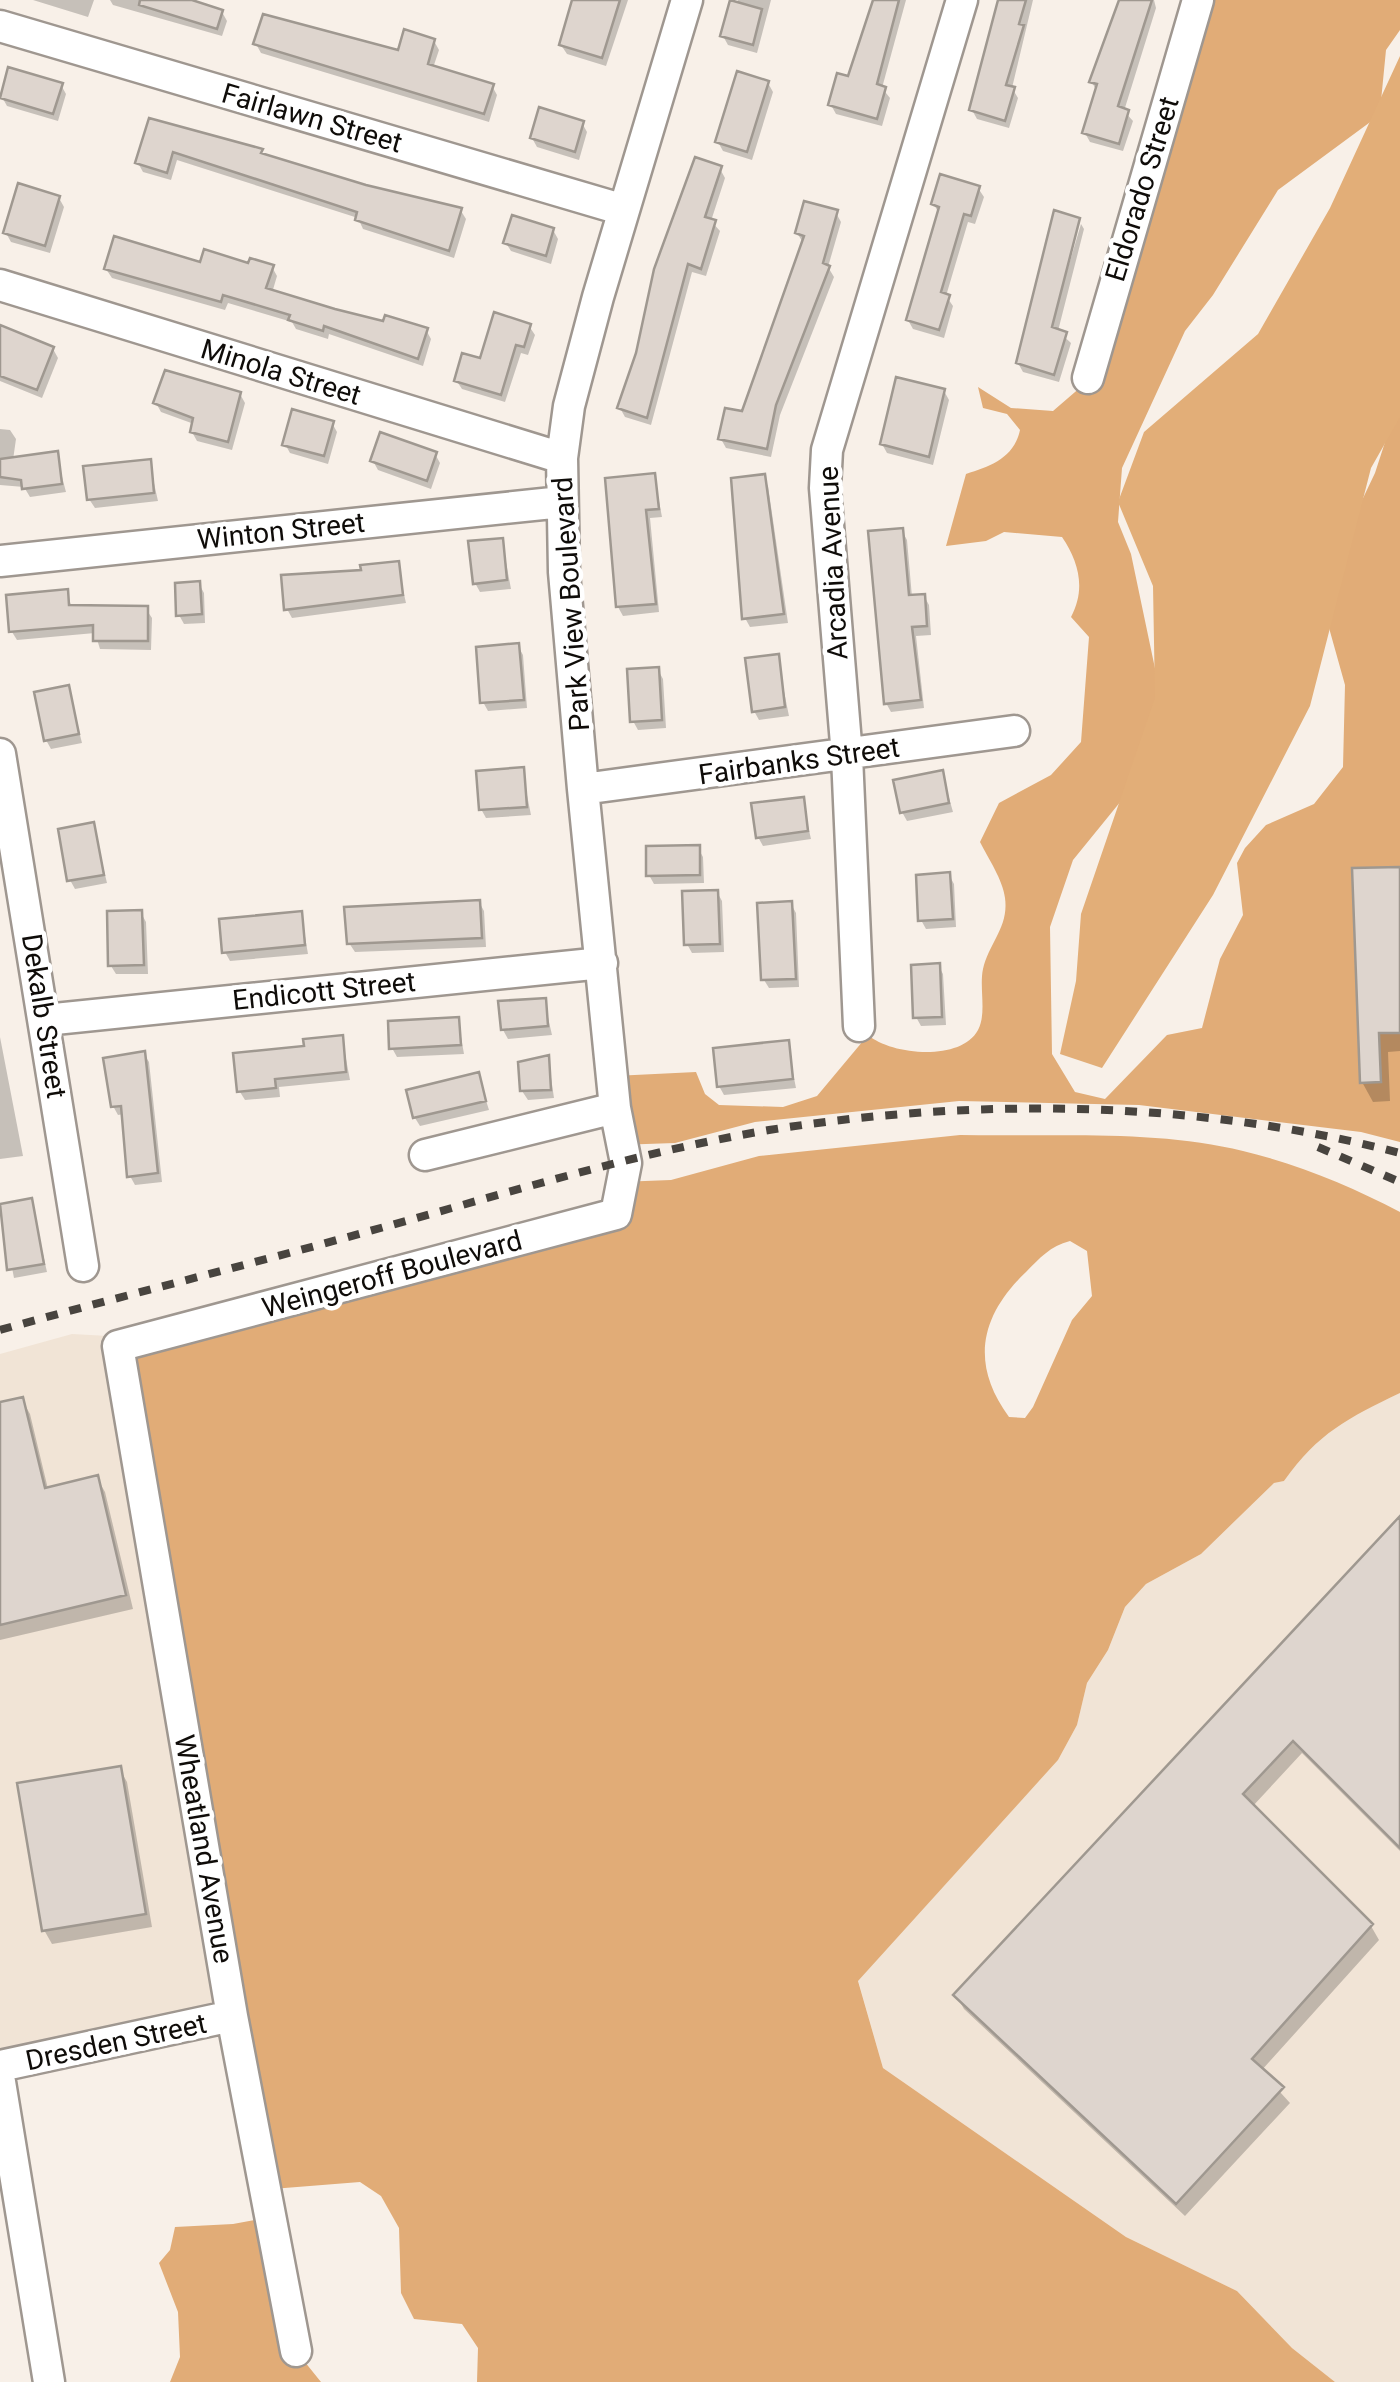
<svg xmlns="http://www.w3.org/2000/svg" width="1400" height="2382" font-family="Roboto,sans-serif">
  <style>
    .built { fill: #f1e4d6 }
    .forest { fill: #e1ac77; fill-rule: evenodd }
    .water { fill: #e2ae78 }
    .shadow { fill: #0003 }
    .building { fill: #ded5ce; stroke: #9f9890; stroke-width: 2.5 }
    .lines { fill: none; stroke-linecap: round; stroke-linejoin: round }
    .minor-casing { stroke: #9f9790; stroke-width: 35 }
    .minor { stroke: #fff; stroke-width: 30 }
    .rail { stroke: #48443f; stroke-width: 8; stroke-dasharray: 12 12; stroke-linecap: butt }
    .labels { text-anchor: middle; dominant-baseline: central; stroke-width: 9; stroke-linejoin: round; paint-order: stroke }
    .street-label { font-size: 28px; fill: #0f0c09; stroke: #fff }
  </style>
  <rect width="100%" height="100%" fill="#f8f0e8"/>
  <path class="built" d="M72,1334L127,1337L235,2003L0,2069V1354Z
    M1400,1393V2382H1335L1292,2348L1237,2291L1126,2237L883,2068L858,1980L1058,1760L1077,1725L1087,1683L1108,1650L1125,1607L1146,1584L1201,1554L1274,1483L1284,1481L1307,1448L1341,1421Z"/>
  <path class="forest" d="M1200,0H1400V30L1386,50L1381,101L1373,120L1278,190L1213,295L1185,331L1122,468L1118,522L1131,554L1157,678L1153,732L1121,801L1073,860L1050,927L1052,1054L1075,1092L1105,1099L1167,1035L1202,1028L1220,959L1243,915L1237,863L1245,848L1266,825L1314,804L1343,767L1345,685L1324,610L1325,578L1375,473L1400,396V867L1352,869L1360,1083L1381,1082L1379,1033H1400V1142L1361,1132L1139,1105L959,1101L755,1122L675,1143L617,1145L614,1076L696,1072L705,1094L719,1105L783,1107L817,1096L868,1035C891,1055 961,1062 978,1030C987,1013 979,988 983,969C989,943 1009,927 1005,898C1003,880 988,858 980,842L999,803L1051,775L1081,742L1089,637L1071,617C1086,589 1079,562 1062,537L1004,532L986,541L946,546L966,474C991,466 1014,458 1020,430L1007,414L983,408L978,387L1011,408L1053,411L1082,386Z
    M960,1135C1049,1137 1157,1129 1243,1151C1298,1164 1351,1186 1400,1212V1393C1348,1418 1318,1433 1284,1481L1274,1483L1201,1554L1146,1584L1125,1607L1108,1650L1087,1683L1077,1725L1058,1760L858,1981L883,2068L1126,2237L1237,2291L1292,2348L1335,2382H477L478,2348L462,2324L414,2319L401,2293L399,2228L381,2196L360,2182L272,2189L131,1352L604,1229L619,1182L671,1180L759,1156ZM1070,1241L1087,1251L1092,1296L1072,1320L1033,1407L1025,1418L1009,1417C970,1364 980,1316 1026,1272C1040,1258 1050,1246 1070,1241Z
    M270,2217L296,2351L321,2382H170L180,2357L178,2312L159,2263L170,2250L175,2227L233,2224Z"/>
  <path class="water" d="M1400,56V417L1371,468L1310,706L1213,895L1102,1068L1060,1054L1076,981L1081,914L1155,698L1153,586L1118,502L1144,432L1258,334L1330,208Z"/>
  <path class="shadow" d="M33,0H94L88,17Z
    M110,0H183L222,12L227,21L222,36L113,5Z
    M592,0H628L606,66L567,54L561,45Z
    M738,0H771L757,53L728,45L723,36Z
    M874,0H906L882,88L890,98L882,126L836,114L831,105L850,79Z
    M1003,0H1033L1012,88L1018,98L1009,128L977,119L972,110Z
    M1121,0H1154L1156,8L1124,111L1133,121L1123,151L1090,142L1085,133L1097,92L1092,82Z
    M434,41L439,50L433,68L492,86L497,95L489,122L261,53L256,44L400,53Z
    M768,83L773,92L752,160L723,151L718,142Z
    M61,85L66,94L58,121L7,106L2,97Z
    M151,121L261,151L264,157L365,187L461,211L466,219L454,258L363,229L358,218L177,160L171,180L143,172L138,163Z
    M582,123L587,132L579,160L537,147L532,138Z
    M720,169L725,178L711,221L720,231L706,276L692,272L651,425L625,417L620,408Z
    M978,188L984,197L975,224L968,222L946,296L953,306L944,338L913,329L908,320L939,214L934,204Z
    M59,198L64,207L50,253L11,242L6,233Z
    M836,213L841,222L828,267L834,277L780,415L771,457L726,448L721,439L743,414L804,244L797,233Z
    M1056,213L1080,224H1076L1060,277L1065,278L1081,224L1084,229L1058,331L1071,343L1059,382L1023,372L1018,363Z
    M553,230L558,239L551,264L511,251L506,243Z
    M202,265L272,267L277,276L272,293L334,312L426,330L431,339L423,366L329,334L328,339L296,329L292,322L228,303L225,310L112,278L106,269Z
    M529,326L535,335L528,355L521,353L505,402L462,389L456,380Z
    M0,328L53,349L58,358L42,398L0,381Z
    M944,391L949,400L933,465L887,453L882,444Z
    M240,394L245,403L232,450L197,441L192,432L194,424L161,412L156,403Z
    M332,423L337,432L328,464L290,453L285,444Z
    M0,429L10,430L16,439L13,460L56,454L66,492L30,497L24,487L0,485Z
    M435,454L440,463L431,489L378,470L373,461Z
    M149,461L158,501L95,508L89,499Z
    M654,475L662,517L650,518L659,612L623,616L618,607Z
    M763,477L768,486L788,623L750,627L745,618Z
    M902,531L907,540L912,597L924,596L929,605L931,635L916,636L924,708L891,712L886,703Z
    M502,541L511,589L480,592L475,583Z
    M397,563L406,603L292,618L287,609L363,572Z
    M199,584L204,593L205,623L184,624L179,615Z
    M66,591L72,608L146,609L152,618L151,650L100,649L95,633L17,640L12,632Z
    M518,646L523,655L527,708L488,711L483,702Z
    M777,657L789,716L759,720L754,711Z
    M658,670L663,679L666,728L638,730L633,721Z
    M68,687L82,743L51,749L46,740Z
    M522,770L531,815L486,818L481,809Z
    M942,773L953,812L907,821L902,812Z
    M802,799L811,839L763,846L758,837Z
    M93,825L107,883L75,889L70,880Z
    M698,848L703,857L704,883L654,884L649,875Z
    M1400,869V1051L1388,1052L1390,1101L1373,1102L1362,1082Z
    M949,875L954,884L956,927L926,929L921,920Z
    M717,892L722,901L724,952L692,953L687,944Z
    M479,902L484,911L486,947L355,952L349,943Z
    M791,904L796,913L799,987L769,988L764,980Z
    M141,913L146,922L148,974H116L111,966Z
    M301,913L308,954L230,961L225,952Z
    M938,965L943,974L946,1025L921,1026L916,1017Z
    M544,1000L552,1035L508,1039L503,1030Z
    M458,1020L464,1054L397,1057L392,1048Z
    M0,1037L23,1156L0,1159Z
    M342,1038L350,1080L279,1087L280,1097L245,1100L240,1092L306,1048Z
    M787,1043L796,1088L724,1095L719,1086Z
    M144,1054L149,1062L162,1182L135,1185L130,1176L124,1114L118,1115L113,1106Z
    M548,1057L554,1098L528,1100L522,1091Z
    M478,1075L489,1110L420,1126L415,1118Z
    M31,1201L47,1272L14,1278L0,1206Z
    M22,1400L30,1414L48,1489L97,1478L105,1492L133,1609L0,1640V1405Z
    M1400,1520V1851L1302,1753L1252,1807L1371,1926L1379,1940L1261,2071L1290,2103L1185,2216L964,2009L956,1995Z
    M119,1768L127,1782L152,1927L52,1944L44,1930Z"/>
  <path class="building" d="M140,0H192L223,10L217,29L139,5Z
    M572,0H620L602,58L559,45Z
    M730,0L762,9L753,45L720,36Z
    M873,0H899L877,84L886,87L877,119L828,105L837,73L848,76Z
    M998,0H1026L1019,24L1024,25L1006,85L1015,87L1005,121L969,110Z
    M1119,0H1152L1118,106L1129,110L1119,144L1082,133L1097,84L1089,82Z
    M263,14L398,50L404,29L435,39L428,64L494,84L484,114L253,44Z
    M8,67L63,83L53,114L0,98Z
    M737,71L769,81L747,152L715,142Z
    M539,107L584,121L575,152L530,138Z
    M149,118L263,149L261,153L366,185L462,208L449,251L355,220L357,212L173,152L167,173L135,163Z
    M695,157L722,166L705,217L716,220L701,269L688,264L647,418L617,408L636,353L654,269Z
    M940,174L980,186L971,216L964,214L941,292L950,295L939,330L906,320L939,207L931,204Z
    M18,183L60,196L45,246L3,233Z
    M804,201L838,210L823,263L830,266L776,405L767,449L718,439L725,408L742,411L804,236L795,233Z
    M1054,210L1080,218L1052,327L1067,332L1054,375L1016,363Z
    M512,215L554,228L546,256L503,243Z
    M114,236L200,262L204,249L248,263L250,258L274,265L266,288L335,309L383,321L385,315L428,328L418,359L324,326L323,331L288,320L290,315L223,295L221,302L104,269Z
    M494,312L531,324L524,347L516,345L501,395L454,381L462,353L480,358Z
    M0,325L54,347L37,390L0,376Z
    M165,370L241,392L228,442L190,432L193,418L153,403Z
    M896,377L945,389L929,457L880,444Z
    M292,409L334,421L324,456L282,445Z
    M380,432L437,452L427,481L370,461Z
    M58,451L62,484L22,489L21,480L0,477V459Z
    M151,459L154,493L87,500L83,466Z
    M655,473L659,509L646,510L656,604L616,607L605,478Z
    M765,474L784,614L742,619L731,478Z
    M903,528L909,595L925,594L927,626L912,627L921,700L884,704L868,531Z
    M503,538L507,580L473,584L468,541Z
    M399,561L403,595L284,610L281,575L361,570L360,565Z
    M200,581L202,614L176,616L175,583Z
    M68,589L69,605L148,606V641H93V625L9,632L6,595Z
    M519,643L524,700L480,703L476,647Z
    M779,654L785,707L752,712L745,658Z
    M659,667L662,720L630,722L627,669Z
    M69,685L79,734L44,741L34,692Z
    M524,767L527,807L479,810L476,771Z
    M943,770L949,803L900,813L893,780Z
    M804,797L808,831L756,838L751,803Z
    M94,822L104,875L67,881L58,829Z
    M700,845V875L646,876V846Z
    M1400,867V1033H1379L1381,1082L1360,1083L1352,868Z
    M950,872L953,919L918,921L916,875Z
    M718,890L720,944L684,945L682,891Z
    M480,900L482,938L347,944L344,907Z
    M792,901L796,979L761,980L757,903Z
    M142,910L144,965L108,966L107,911Z
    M302,911L305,945L222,953L219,919Z
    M940,963L942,1017L913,1018L911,965Z
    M546,998L548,1026L501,1030L498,1001Z
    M459,1017L461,1045L389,1049L388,1021Z
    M343,1035L346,1072L275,1079L276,1088L237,1092L233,1053L304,1046L303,1039Z
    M789,1040L793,1079L717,1087L713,1048Z
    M145,1051L158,1173L127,1177L121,1106L111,1107L103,1058Z
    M549,1055L551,1090L520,1091L518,1062Z
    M479,1072L486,1101L413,1118L406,1090Z
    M32,1198L44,1264L7,1270L0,1204Z
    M23,1397L45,1488L98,1475L126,1595L0,1625V1402Z
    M1400,1516V1848L1293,1741L1243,1794L1373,1924L1252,2059L1284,2087L1176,2204L953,1995Z
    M121,1766L146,1914L42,1931L17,1783Z"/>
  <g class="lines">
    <defs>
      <path id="minor" d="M0,26L624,210
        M0,285L562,458
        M1088,378L1198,0
        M0,561L562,502
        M0,754L83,1266
        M583,789L1014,731
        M45,1020L602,963
        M859,1026L847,756L825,488L827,450L962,0
        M425,1155L615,1108
        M0,2066L232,2016
        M0,2082L49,2382
        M296,2351L232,2016L118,1346L616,1214L626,1163L615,1108L583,789L564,572L562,458L569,406L598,297L687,0"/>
    </defs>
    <use href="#minor" class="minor-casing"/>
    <use href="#minor" class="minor"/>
    <path class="rail" d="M1318,1147L1400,1182
      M0,1330C121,1296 244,1266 366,1232C498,1196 633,1153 769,1130C976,1097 1197,1100 1400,1153"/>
  </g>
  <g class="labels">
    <g class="street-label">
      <text transform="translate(312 118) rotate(16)">Fairlawn Street</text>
      <text transform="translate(1142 189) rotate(-73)">Eldorado Street</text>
      <text transform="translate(281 372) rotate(17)">Minola Street</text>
      <text transform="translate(281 531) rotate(-6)">Winton Street</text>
      <text transform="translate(833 563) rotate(-93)">Arcadia Avenue</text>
      <text transform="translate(571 604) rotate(-94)">Park View Boulevard</text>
      <text transform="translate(799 761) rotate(-8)">Fairbanks Street</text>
      <text transform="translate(324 991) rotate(-6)">Endicott Street</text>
      <text transform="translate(44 1016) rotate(81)">Dekalb Street</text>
      <text transform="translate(392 1274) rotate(-15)">Weingeroff Boulevard</text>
      <text transform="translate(204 1849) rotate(80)">Wheatland Avenue</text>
      <text transform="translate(116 2042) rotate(-12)">Dresden Street</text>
    </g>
  </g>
</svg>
